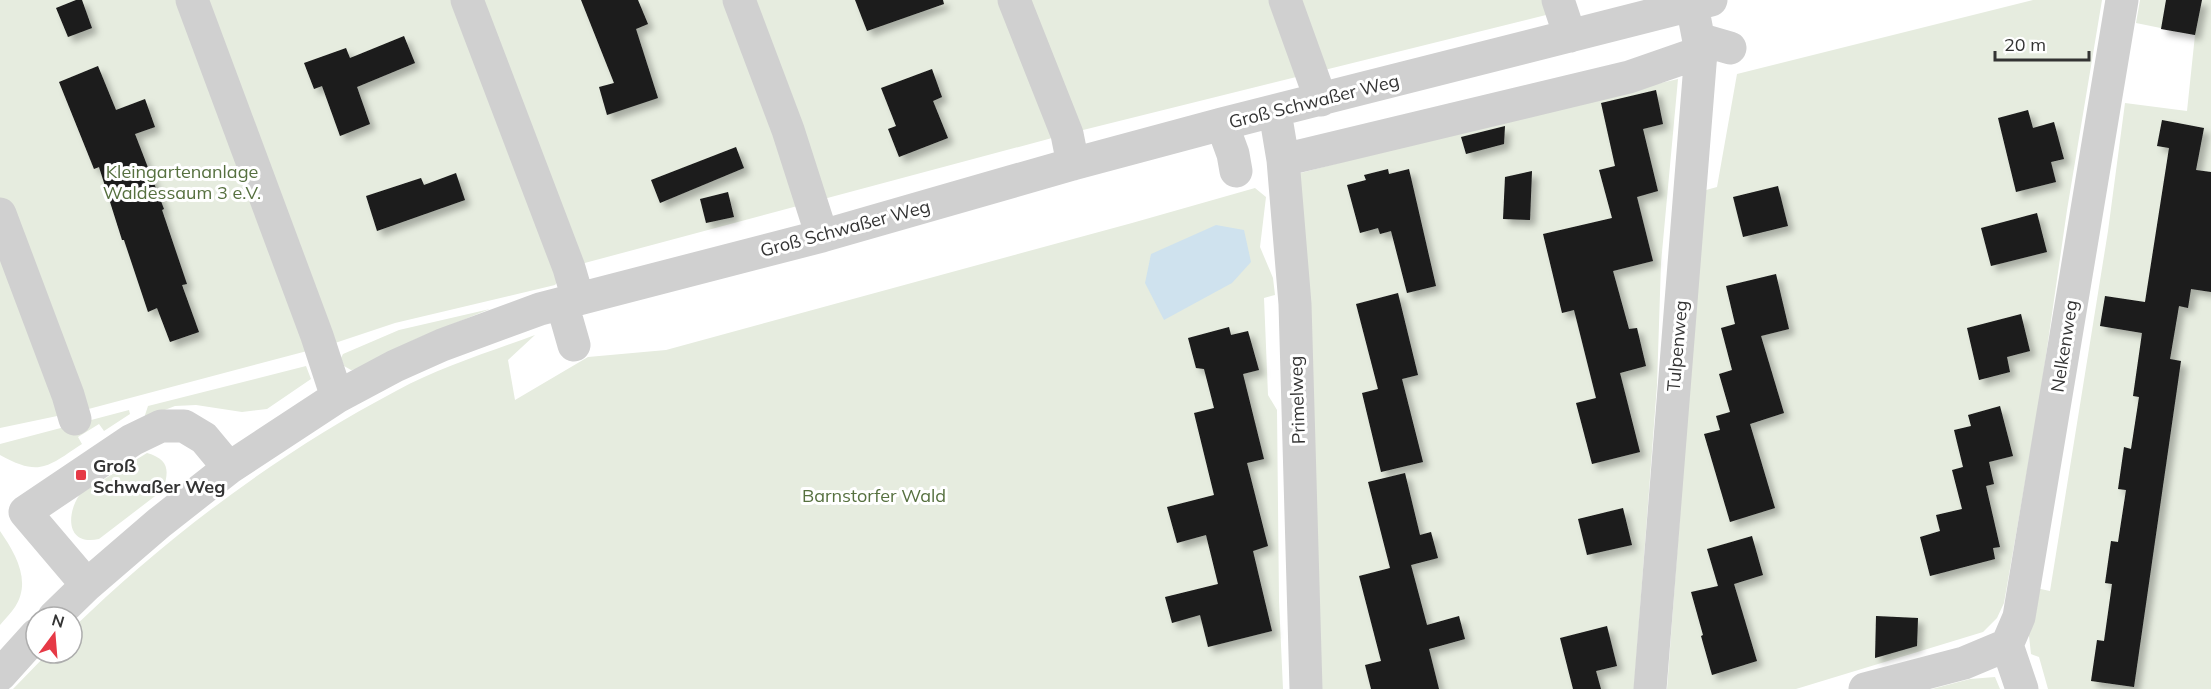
<svg xmlns="http://www.w3.org/2000/svg" width="2211" height="689" font-family="Mulish,sans-serif">
  <style>
    .green { fill: #e6ecdf }
    .water { fill: #cfe2ee }
    .building { fill: #1a1a1a; filter: url(#shadow) }
    .lines { fill: none; stroke-linecap: round; stroke-linejoin: round }
    .minor { stroke: #d0d0d0; stroke-width: 33 }
    .poi-dot { fill: #e63946; stroke: #fff; stroke-width: 2 }
    .labels { text-anchor: middle; dominant-baseline: central; stroke-width: 6; stroke-linejoin: round; paint-order: stroke }
    .street-label { font-size: 18px; fill: #333; stroke: #fff }
    .park-label { font-size: 18px; fill: #56703f; stroke: #fff }
    .poi-label { font-size: 18px; font-weight: bold; fill: #333; stroke: #fff; text-anchor: start }
  </style>
  <defs>
    <filter id="shadow"><feDropShadow dx="5.5" dy="5.5" stdDeviation="3" flood-color="#0004"/></filter>
  </defs>
  <rect width="100%" height="100%" fill="#fff"/>
  <path class="green" d="M0,0H1567L1562,11L1067,134L566,268L563,276L555,285L395,323L326,346L81,411L0,428Z
    M2033,0H2102L2067,210L2040,397L2004,603L1997,618L1983,632L1796,689H1667L1700,244L1706,190L1717,187L1737,74Z
    M2140,0H2211V689H2048L2039,657L2031,654L2028,627L2036,588L2050,591L2108,231L2125,103L2187,111L2195,35L2136,23Z
    M1678,79L1661,263L1657,385L1634,689H1319L1293,175L1506,119Z
    M1255,188L1266,197L1260,247L1273,278L1275,295L1264,298L1268,395L1277,410L1279,601L1283,689H13L48,653H72V629C169,535 277,454 396,391C440,367 489,352 535,335L508,360L515,400L588,357L666,350L1132,223Z
    M490,309L416,339L359,369L351,370L344,366L341,358L343,354L399,330Z
    M306,366L311,379L267,409L242,412L196,405L175,406L144,418L148,406Z
    M129,410L130,414L104,431L99,424L78,437L82,444C47,467 40,477 0,455V444Z
    M147,453C168,459 170,469 163,490L99,539C66,546 66,514 80,494Z
    M0,531C15,553 32,581 15,607C11,613 5,619 0,625Z
    M1995,677L2000,689H1932L1970,679Z"/>
  <path class="water" d="M1216,225L1244,230L1251,262L1232,283L1164,320L1145,283L1151,254Z"/>
  <path class="building" d="M76,0H82L92,28L68,37L56,8Z
    M581,0H638L648,24L636,29L658,98L607,115L599,87L614,83Z
    M855,0H943L944,4L867,31Z
    M2166,0H2202L2195,35L2161,29Z
    M404,36L415,63L357,87L370,124L340,136L322,86L314,89L304,63L346,48L350,58Z
    M98,66L116,110L145,99L155,127L135,134L164,209L162,210L187,284L182,285L199,332L170,342L157,308L148,312L124,240H122L99,167L94,169L59,82Z
    M932,69L942,97L933,101L948,138L899,157L888,129L896,126L881,88Z
    M1656,90L1663,124L1643,129L1658,191L1637,197L1653,261L1613,271L1629,329L1637,328L1646,366L1620,373L1640,452L1592,464L1576,403L1596,398L1574,310L1562,313L1543,234L1612,218L1599,170L1615,166L1601,103Z
    M2028,110L2033,128L2054,122L2064,159L2051,162L2056,182L2016,192L1998,118Z
    M2162,120L2204,128L2196,170L2211,172V292L2191,289L2188,308L2179,306L2170,359L2181,361L2134,687L2091,681L2097,640L2104,641L2112,584L2105,583L2111,541L2118,542L2126,490L2118,489L2124,447L2131,449L2139,397L2133,396L2142,333L2100,326L2105,296L2145,302L2169,148L2157,146Z
    M1505,126L1504,144L1466,154L1461,137Z
    M736,147L744,168L660,203L651,180Z
    M1388,169L1389,174L1409,169L1436,286L1407,293L1391,231L1380,234L1378,228L1360,233L1347,185L1366,180L1364,175Z
    M1532,171L1530,220L1503,219L1505,177Z
    M456,173L465,200L377,231L366,196L421,178L424,185Z
    M1778,186L1788,226L1743,237L1733,197Z
    M728,192L734,217L706,223L700,199Z
    M2037,213L2047,252L1991,266L1981,228Z
    M1776,274L1789,329L1761,336L1784,413L1750,424L1775,508L1730,522L1704,434L1720,430L1716,416L1730,412L1719,374L1732,370L1721,328L1735,324L1726,286Z
    M1398,293L1418,375L1402,379L1423,462L1381,472L1362,393L1378,389L1356,304Z
    M2021,314L2030,351L2007,357L2010,372L1979,380L1967,328Z
    M1229,327L1231,335L1248,331L1259,370L1243,374L1264,459L1247,463L1268,546L1253,551L1272,631L1208,647L1200,615L1172,623L1165,597L1218,584L1206,535L1177,543L1167,507L1214,495L1194,413L1214,408L1204,369L1196,368L1188,338Z
    M2000,406L2013,456L1989,462L1994,484L1986,486L2000,547L1993,548L1995,559L1930,576L1920,537L1940,531L1936,515L1962,509L1952,470L1963,467L1954,430L1971,426L1968,415Z
    M1405,473L1420,535L1431,532L1438,558L1411,565L1427,625L1459,616L1465,639L1429,649L1439,689H1371L1365,665L1381,661L1359,576L1390,568L1368,482Z
    M1623,508L1632,545L1587,555L1578,519Z
    M1752,536L1763,575L1734,584L1757,661L1712,675L1701,636L1703,635L1691,592L1718,586L1707,549Z
    M1876,616L1918,618L1917,646L1875,658Z
    M1607,626L1617,666L1596,671L1601,689H1573L1560,638Z"/>
  <g class="lines">
    <path class="minor" d="M192,0L317,336L337,397
      M467,0L569,268L578,299
      M739,0L788,130L822,236
      M1014,0L1067,134L1073,164
      M1285,0L1321,100
      M1558,0L1570,36
      M1699,39L1730,48
      M1275,112L1283,160L1295,304L1306,689
      M1222,124L1233,154L1236,171
      M1283,160L1629,77L1701,52
      M0,214L68,395L75,419
      M562,303L574,345
      M87,585L25,512L132,440L161,426H184L204,438L229,468
      M54,617L87,585L159,523L229,468L337,397L395,366L442,345L540,309L822,236L1073,164L1222,124L1711,0
      M0,675L36,635
      M1650,689L1701,52L1692,5
      M1865,689L1964,663L2007,645
      M2022,689L2007,645L2019,617L2122,0"/>
  </g>
  <rect class="poi-dot" x="75" y="469" width="12" height="12" rx="3"/>
  <g class="labels">
    <g class="street-label">
      <text transform="translate(1314 101) rotate(-14)">Groß Schwaßer Weg</text>
      <text transform="translate(845 228) rotate(-15)">Groß Schwaßer Weg</text>
      <text transform="translate(1677 346) rotate(-85)">Tulpenweg</text>
      <text transform="translate(2064 346) rotate(-81)">Nelkenweg</text>
      <text transform="translate(1297 400) rotate(-92)">Primelweg</text>
    </g>
    <g class="park-label">
      <text x="182" y="171">Kleingartenanlage<tspan x="182" dy="21">Waldessaum 3 e.V.</tspan></text>
      <text x="874" y="495">Barnstorfer Wald</text>
    </g>
    <g class="poi-label">
      <text x="93" y="465">Groß<tspan x="93" dy="21">Schwaßer Weg</tspan></text>
    </g>
  </g>
  <g transform="translate(54 635) rotate(16)"><circle r="28" fill="#ffffff" stroke="#adadad" stroke-width="1.5"/>
  <path d="M0-4.5L10 22L0 15L-10 22Z" fill="#e63946"/>
  <text y="-9" font-size="16" font-weight="bold" text-anchor="middle" fill="#333333">N</text>
  </g>
  <path d="M1995 51v9h94v-9" fill="none" stroke="#333333" stroke-width="3"/>
  <text x="2004" y="51" font-size="18" fill="#333333" stroke="#ffffff" stroke-width="4.5" paint-order="stroke">20 m</text>
</svg>
